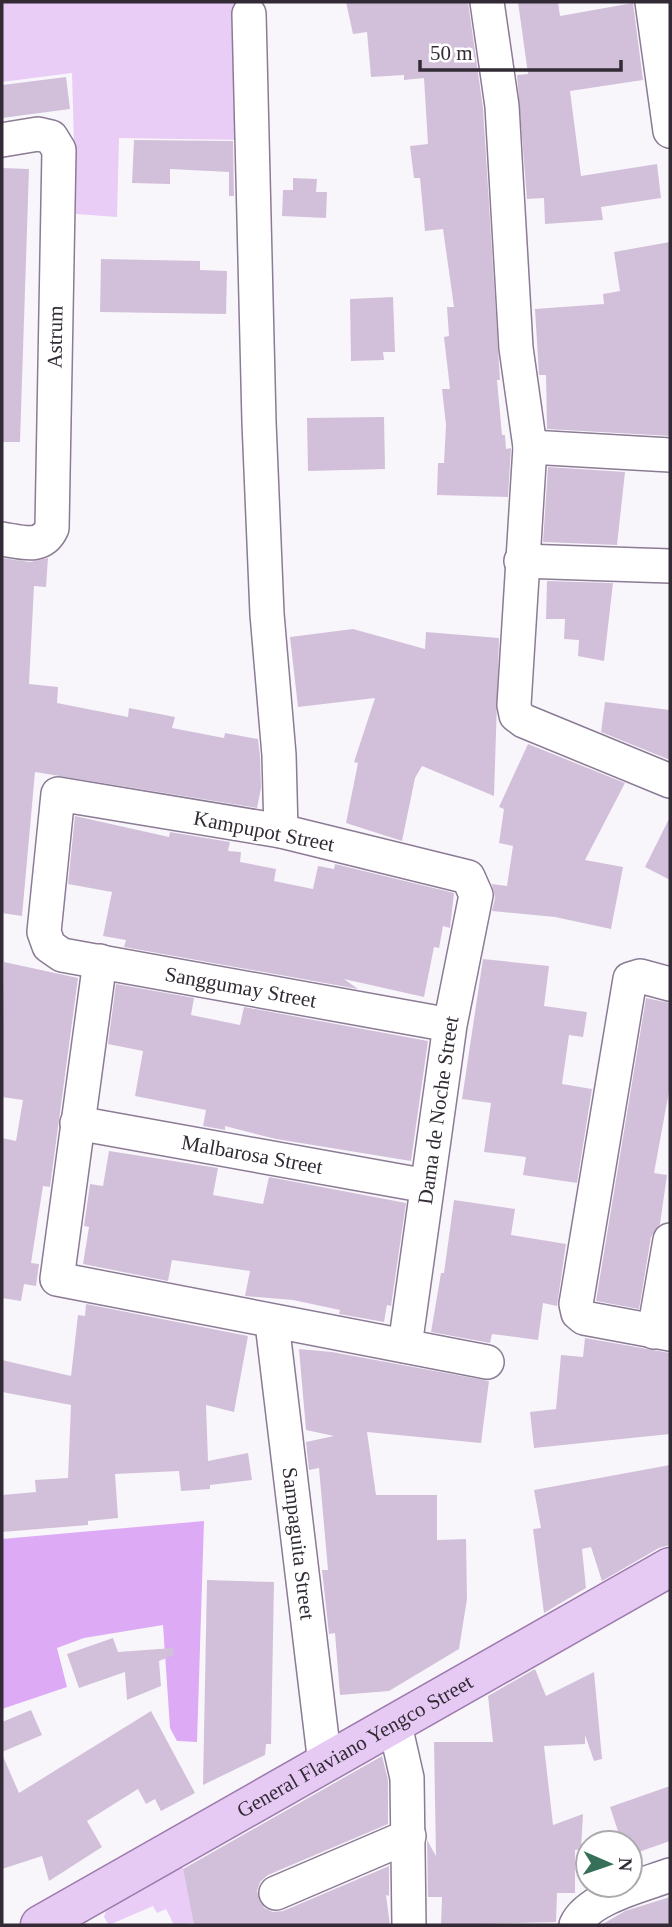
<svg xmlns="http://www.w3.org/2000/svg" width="672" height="1927" font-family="Georgia,serif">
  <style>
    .green { fill: #e9cdf7 }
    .forest { fill: #ddabf5 }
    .building { fill: #d2c0db }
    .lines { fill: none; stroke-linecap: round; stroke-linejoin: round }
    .minor-casing { stroke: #8b7b94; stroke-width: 36 }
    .major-casing { stroke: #9c7bac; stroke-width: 41 }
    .minor { stroke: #fff; stroke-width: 33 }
    .major { stroke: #e6caf4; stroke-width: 38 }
    .labels { text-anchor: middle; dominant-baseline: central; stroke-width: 5; stroke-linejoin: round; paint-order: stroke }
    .street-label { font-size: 21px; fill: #322b36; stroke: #fff }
  </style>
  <rect width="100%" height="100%" fill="#f9f6fb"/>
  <path class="green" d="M2,2H240L243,140L119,138L117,217L76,214L72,73L2,82Z
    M182,1864L194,1923L174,1925L166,1909L157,1913L153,1906L109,1925L104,1917L107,1908Z"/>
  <path class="forest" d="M204,1521L197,1742L177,1741L170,1728L163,1625L84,1638L57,1648L67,1687L2,1709V1539Z"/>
  <path class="building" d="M346,2H468L483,108L500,380H497L502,435H505L506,449L511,448L508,497L437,495L438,463H444L446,425L442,389H450L444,337L449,336L447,307H454L443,229L425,231L420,178H414L410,146L428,144L424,78L404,80V75L371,77L367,32L353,34Z
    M518,2H558L560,16L633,3L643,80L570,91L581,176L657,164L661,198L601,207L603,220L545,224L544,198L527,199L517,75L528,74Z
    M66,77L70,109L2,118V85Z
    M134,140L233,141L234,196H229V172L170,169V184L132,183Z
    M2,168L29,169L20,442H2Z
    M293,178L317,179L316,192H327L326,218L282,216L283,190H293Z
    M670,242V436L547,429L546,375H539L535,309L604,304L603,294L620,291L614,252Z
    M101,259L200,261V270L227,271L226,314L100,312Z
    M393,297L395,352H383L384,360L351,361L350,299Z
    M384,417L385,469L308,471L307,418Z
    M548,467L625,472L617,545L543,542Z
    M2,558L30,562L48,558L46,587L34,586L29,684L58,687L57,703L128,717L129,708L175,717L172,728L224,738L225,733L258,739L260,756L261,788L257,808L35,772L22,916L2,913Z
    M547,581L613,583L604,661L578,656L579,640L564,639L565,619H546Z
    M353,629L425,649L426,632L499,638L494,796L422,766L415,778L402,841L346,823L358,763L354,762L375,698L298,707L290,637Z
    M605,702L670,710V760L601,732Z
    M528,744L625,783L585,860L623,867L611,929L555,917L492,911L495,898L492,884L507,886L513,846L499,843L504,809L499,807Z
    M75,816L169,837L170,832L230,842L228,851L241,852L240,862L276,869L274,881L313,889L318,866L334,869L335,864L454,893L450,928L443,926L439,948L434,947L424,997L344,979L358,989L124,947L126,940L103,936L112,892L68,884Z
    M670,817V880L645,867Z
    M483,959L549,966L544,1006L587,1012L583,1037L569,1035L562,1084L592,1089L577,1183L523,1175L526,1157L484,1152L491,1103L462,1099Z
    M4,962L78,978L50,1187L43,1186L31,1263L39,1264L36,1286L24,1284L21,1301L2,1298V1138L16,1141L23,1100L2,1097Z
    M116,984L194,998L191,1015L240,1025L244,1007L428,1041L411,1161L276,1139L225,1126V1130L203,1126L206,1110L135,1096L143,1051L108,1044Z
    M646,998L670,1003V1086L654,1173L667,1175L660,1224L651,1237L639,1309L596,1301Z
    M109,1151L218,1168L213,1195L263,1204L269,1177L406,1203L391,1306L387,1305L384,1322L339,1314L340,1310L293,1300L245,1296L250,1271L172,1260L168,1281L83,1264L89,1227L84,1226L90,1184L103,1186Z
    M454,1200L515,1209L511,1235L566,1244L557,1306L543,1303L538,1340L492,1334L490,1343L431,1332L441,1273H444Z
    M86,1304L248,1336L234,1412L206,1405L208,1461L248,1453L252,1480L210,1485V1489L181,1491L179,1471L115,1474L118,1518L88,1521V1525L2,1532V1495L36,1492L35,1480L68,1478L71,1405L2,1392V1360L71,1376L78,1315L85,1316Z
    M585,1338L670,1353V1434L534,1448L530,1412L556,1409L561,1355L583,1357Z
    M299,1349L332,1352L489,1381L481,1443L367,1432L376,1495H437V1540L466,1539L467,1599L459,1649L389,1691L340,1695L335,1633L329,1634L322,1570H328L319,1468L309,1470L306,1442L334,1436L306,1430Z
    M670,1465V1545L659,1548L602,1581L591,1547L582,1549L586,1588L544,1613L533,1529L541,1528L534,1490Z
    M207,1580L274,1582L271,1744H266L265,1755L203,1785Z
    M113,1638L118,1652L173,1648L174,1655L159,1661L161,1686L127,1700L125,1672L79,1688L67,1654Z
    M535,1669L546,1696L594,1672L602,1759L594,1761L585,1735V1744L544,1746L553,1825L583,1814L581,1849L575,1850V1893H557L556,1922L441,1925L442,1897H428L427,1840L436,1856L434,1742H493L488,1696Z
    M31,1710L42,1735L2,1752V1722Z
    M151,1711L195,1793L161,1811L155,1799L146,1804L138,1789L87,1821L102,1847L49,1881L42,1856L2,1869V1754L19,1793Z
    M382,1756L388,1780V1824L268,1875L260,1882L257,1891L264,1908L273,1912L283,1911L389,1866V1896L386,1895L390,1925H194L183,1869Z
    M670,1786V1841L630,1855V1843H622L610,1807Z
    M670,1897V1925H601L625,1911Z"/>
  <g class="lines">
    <defs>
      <g id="minor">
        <path d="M487,2L502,106L516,348L530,447L514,705L516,715L524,721L670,781"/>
        <path d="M652,2L670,131"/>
        <path d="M249,14L259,422L267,614L279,755L281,831"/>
        <path d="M2,140L38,134L51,137L59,150L52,528C42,550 22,542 2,539"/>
        <path d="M530,447L670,455"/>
        <path d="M521,561L670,566"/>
        <path d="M100,961L57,1279L487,1362"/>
        <path d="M670,984L640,976L630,979L576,1304L578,1313L584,1318L670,1334"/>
        <path id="s1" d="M77,1123L427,1186"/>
        <path id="s2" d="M272,1323L325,1764"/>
        <path d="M654,1332L670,1240"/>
        <path id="s3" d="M405,1346L450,1025L476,895L468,877L281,831L58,794L44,932L49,946L62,955L450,1025"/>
        <path d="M395,1725L407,1778L409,1925"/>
        <path d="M276,1893L409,1836"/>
        <path d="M576,1925C588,1898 643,1885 670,1875"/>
      </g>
      <g id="major">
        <path id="s4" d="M40,1925L670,1567"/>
      </g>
    </defs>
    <use href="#minor" class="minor-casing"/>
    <use href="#major" class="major-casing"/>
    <use href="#minor" class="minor"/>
    <use href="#major" class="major"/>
  </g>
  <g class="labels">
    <g class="street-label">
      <text transform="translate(55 337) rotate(-89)">Astrum</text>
      <text transform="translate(264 831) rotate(11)">Kampupot Street</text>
      <text stroke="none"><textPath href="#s3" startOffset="1246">Sanggumay Street</textPath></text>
      <text stroke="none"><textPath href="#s3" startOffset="238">Dama de Noche Street</textPath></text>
      <text stroke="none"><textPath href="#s1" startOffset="178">Malbarosa Street</textPath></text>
      <text stroke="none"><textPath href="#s2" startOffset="222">Sampaguita Street</textPath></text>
      <text stroke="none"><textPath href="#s4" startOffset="362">General Flaviano Yengco Street</textPath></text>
    </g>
  </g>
  <rect width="672" height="1927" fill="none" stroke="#322b36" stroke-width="7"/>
  <g transform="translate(609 1864) rotate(92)"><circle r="33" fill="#ffffff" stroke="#adaaaf" stroke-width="2"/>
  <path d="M0-5L12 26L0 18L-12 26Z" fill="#377058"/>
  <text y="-10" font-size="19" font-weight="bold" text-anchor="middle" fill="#322b36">N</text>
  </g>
  <path d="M420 60v10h201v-10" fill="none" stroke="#322b36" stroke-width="3.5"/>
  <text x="430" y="60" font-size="21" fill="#322b36" stroke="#ffffff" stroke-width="5" paint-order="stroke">50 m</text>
</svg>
